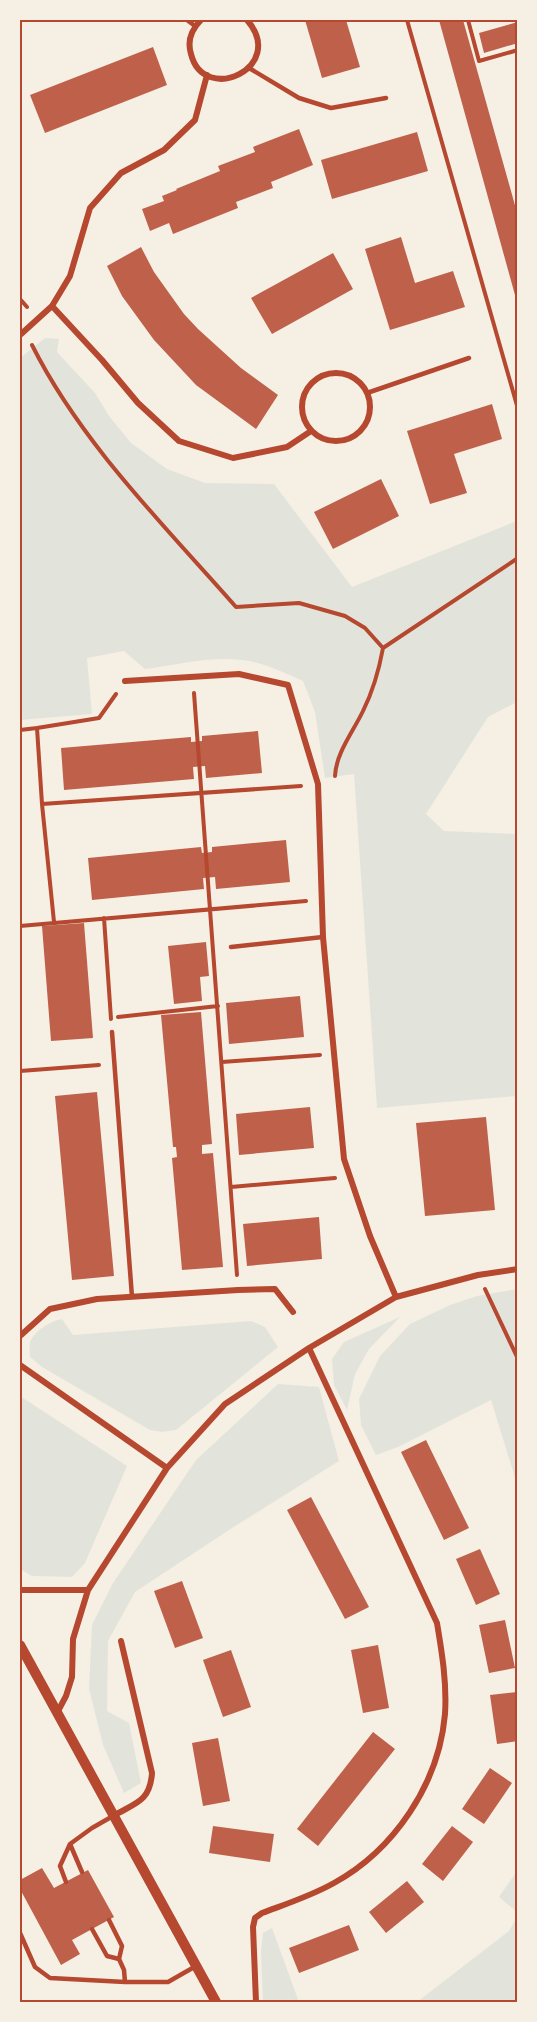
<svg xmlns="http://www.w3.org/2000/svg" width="537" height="2022" font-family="Roboto,sans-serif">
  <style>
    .green { fill: #e2e4dc }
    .building { fill: #bf614a }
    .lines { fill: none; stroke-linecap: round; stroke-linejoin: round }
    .path { stroke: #b5482f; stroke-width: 4 }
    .service { stroke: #b5482f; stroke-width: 4.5 }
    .minor { stroke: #b5482f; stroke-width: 6 }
    .tertiary { stroke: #b5482f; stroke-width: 10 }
    .neatline { fill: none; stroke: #b5482f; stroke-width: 2 }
  </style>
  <rect width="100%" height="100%" fill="#f6efe4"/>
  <path class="green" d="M45,338L59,339L57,352L95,393L109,416L131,443L167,469L205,483L274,484L352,587L517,521V702L488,717L426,814L444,831L517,834V1096L377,1108L354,774L325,778L315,712L303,681C284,673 263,662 242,660C211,656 176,665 145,669L124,651L87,658L92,714L20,720V358Z
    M517,1289V1484L491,1400L398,1447L376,1455L361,1425L359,1399L380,1356L410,1324L450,1305L477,1296Z
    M400,1317L369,1349L355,1374L347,1410L334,1385L332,1359L344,1342Z
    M62,1319L73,1335L251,1321L265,1327L278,1347L176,1430L162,1432L150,1430L42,1367L30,1357C30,1353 29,1346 30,1342C35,1330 51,1321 62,1319Z
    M278,1384L319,1387L339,1461L232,1528L135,1592L108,1641L107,1711L129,1723L141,1783L124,1793L103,1745L89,1689L92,1625L113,1583L196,1460Z
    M20,1396L127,1466L85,1563L72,1577L32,1576L20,1569Z
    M517,1871V1912L499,1897Z
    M517,1917V2002H417L509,1931Z
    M272,1928L299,2002H263L261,1951L263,1933Z"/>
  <path class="building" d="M305,20H346L360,67L322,78Z
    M439,20H463L518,216V306Z
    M518,22V43L484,53L479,33Z
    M153,47L167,85L45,133L30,95Z
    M299,129L313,165L271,182L273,188L236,202L238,208L173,234L169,223L150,231L142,209L164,201L162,196L177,190L176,189L220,171L218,166L255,152L253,147Z
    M417,132L428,171L332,199L321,160Z
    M401,237L415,283L453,271L465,307L390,330L365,249Z
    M141,247L154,272L184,314L198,329L241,368L278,395L256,429L196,385L154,340L122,296L107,266Z
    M333,253L353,289L272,334L251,298Z
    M492,404L502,439L454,454L467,493L430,504L407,431Z
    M381,479L399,516L333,549L314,512Z
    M258,731L262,773L206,778L205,766L193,767L194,779L64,790L61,748L191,737V742L202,741V736Z
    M286,840L290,882L216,889L215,877L203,878L204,889L92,900L88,858L201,847L202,853L212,852V847Z
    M84,923L93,1038L51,1041L42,926Z
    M206,942L209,976L200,977L202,1001L174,1004L168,946Z
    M300,996L304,1037L229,1044L226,1003Z
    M201,1012L212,1144L202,1145V1154L213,1153L223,1267L182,1270L172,1158L177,1157L176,1147H173L161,1015Z
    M97,1092L114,1276L72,1280L55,1096Z
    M310,1107L314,1148L239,1155L236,1114Z
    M486,1117L495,1210L425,1216L416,1123Z
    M319,1217L322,1259L247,1266L243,1224Z
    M426,1440L469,1528L444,1540L401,1452Z
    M311,1497L369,1607L345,1619L287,1510Z
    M480,1549L500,1594L476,1605L456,1559Z
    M182,1581L203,1638L175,1648L154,1591Z
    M505,1620L515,1668L489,1673L479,1625Z
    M378,1645L389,1708L363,1713L351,1650Z
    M231,1650L251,1707L223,1717L203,1660Z
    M517,1692L518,1741L497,1744L490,1695Z
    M373,1732L395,1749L318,1846L297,1829Z
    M218,1738L230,1801L203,1806L192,1743Z
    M490,1768L512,1783L484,1824L462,1809Z
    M213,1826L274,1834L270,1862L209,1853Z
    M452,1826L473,1842L443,1881L422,1864Z
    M42,1868L54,1888L88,1870L114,1917L72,1940L80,1954L61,1965L20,1889V1880Z
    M407,1881L424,1902L386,1933L369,1912Z
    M349,1925L359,1950L299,1973L289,1948Z"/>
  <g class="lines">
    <path class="path" d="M407,20L518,409
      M468,20L479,61L518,50
      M20,296V299L27,307
      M32,345C81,443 164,525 236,607L299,603L345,616L365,628L383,648
      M194,693L237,1275
      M37,728L99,718L116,694
      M20,730L37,728L42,804L301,786
      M335,776C336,753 353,732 363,711C373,691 379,670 383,648L518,558
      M42,804L54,922
      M104,918L111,1019
      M20,926L306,901
      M118,1017L218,1006
      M222,1062L320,1055
      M20,1071L99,1065
      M231,1187L335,1178
      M485,1289L518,1359"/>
    <path class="service" d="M187,20L195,26
      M249,68L299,98L331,108L386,98
      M367,393L469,358
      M231,947L323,937
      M112,1032L132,1297
      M70,1844L82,1872
      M66,1882L60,1866L70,1844L92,1828L113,1816
      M109,1920L122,1946L119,1959L124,1970L125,1982
      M92,1929L107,1956L119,1959
      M20,1933L35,1967L50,1978L125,1982H168L196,1966"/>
    <path class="minor" d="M201,20C192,29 187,41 191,54C204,106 288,67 247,20
      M52,306L102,360L138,403L179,441L233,458L287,447L311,431
      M20,335L52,306L70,276L90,208L121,173L164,150L195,120L207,75
      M302 407a34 34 0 1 1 68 0a34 34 0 1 1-68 0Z
      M125,681L239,674L288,685L318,784L323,937L344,1159L370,1236L396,1297
      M20,1336L50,1309L97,1299L238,1290L275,1289L293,1312
      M20,1365L167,1468
      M20,1590H88
      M57,1713L66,1696L72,1677L73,1639L88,1590L167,1468L225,1404L309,1348L396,1297L478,1275L518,1269
      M113,1816C135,1803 150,1802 152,1773L121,1641
      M256,2002L253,1927L255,1918L262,1913C286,1904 311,1896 334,1883C394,1850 439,1784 445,1714C447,1683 442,1653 437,1623L309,1348"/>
    <path class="tertiary" d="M20,1645L216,2002"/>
  </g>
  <rect width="537" height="2022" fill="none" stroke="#f6efe4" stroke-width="42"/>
  <rect x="21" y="21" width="495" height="1980" class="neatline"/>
</svg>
